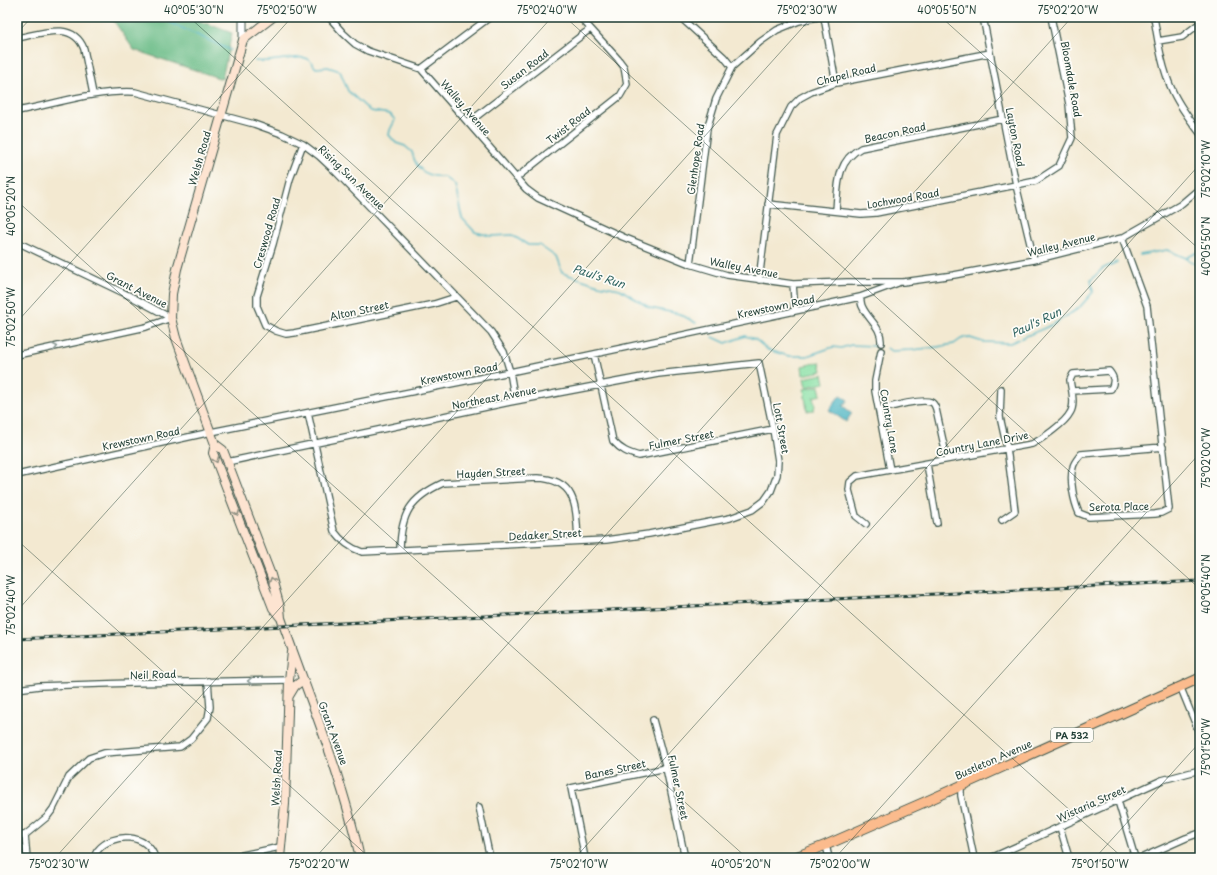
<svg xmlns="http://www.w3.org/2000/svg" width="1217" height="875" font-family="'Playpen Sans',sans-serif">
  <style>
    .green { fill: #88e0a4; stroke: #548e6c }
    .forest { fill: #6ebe8a; stroke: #467e5f }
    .water { fill: #42b0bf; stroke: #30767a }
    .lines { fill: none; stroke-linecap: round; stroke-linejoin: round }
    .stream { stroke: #42b0bf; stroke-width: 1.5 }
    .minor-casing { stroke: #3f574c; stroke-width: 8 }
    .tertiary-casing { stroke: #3f574c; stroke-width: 9 }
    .secondary-casing { stroke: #3f574c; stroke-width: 10 }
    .primary-casing { stroke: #3f574c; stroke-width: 11 }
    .minor { stroke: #fff; stroke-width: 5.5 }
    .tertiary { stroke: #fff; stroke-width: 7 }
    .secondary { stroke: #fde4d1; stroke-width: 8 }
    .primary { stroke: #fbbb8d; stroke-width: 9 }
    .rail-casing { stroke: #1f3d34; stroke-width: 3 }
    .rail { stroke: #fdfcf7; stroke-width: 1.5; stroke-dasharray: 4.5; stroke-linecap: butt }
    .oneway { stroke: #8f9e9a }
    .oneway2 { stroke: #8e9082 }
    .ticks { fill: none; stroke: #1f3d34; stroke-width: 1; stroke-opacity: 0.45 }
    .labels { text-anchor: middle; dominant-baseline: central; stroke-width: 3.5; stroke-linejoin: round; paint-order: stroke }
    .shield { fill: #fdfcf7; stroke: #62766e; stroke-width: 1 }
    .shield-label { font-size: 9px; font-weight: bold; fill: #1f3d34 }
    .street-label { font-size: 10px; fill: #1f3d34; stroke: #fdfcf7 }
    .water-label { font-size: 11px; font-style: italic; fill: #2a605e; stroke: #fdfcf7 }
    .neatline { fill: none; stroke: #1f3d34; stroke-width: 1.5 }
    .ticks-label { font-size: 10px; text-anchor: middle; fill: #1f3d34 }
  </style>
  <rect width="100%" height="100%" fill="#fdfcf7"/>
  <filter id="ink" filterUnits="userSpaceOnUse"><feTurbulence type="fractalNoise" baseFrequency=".025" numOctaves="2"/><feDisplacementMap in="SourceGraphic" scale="8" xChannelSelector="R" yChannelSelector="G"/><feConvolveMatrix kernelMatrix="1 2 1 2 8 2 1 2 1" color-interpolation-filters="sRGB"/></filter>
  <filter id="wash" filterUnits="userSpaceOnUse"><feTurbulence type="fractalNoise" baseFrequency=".012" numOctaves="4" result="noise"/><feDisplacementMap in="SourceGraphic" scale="16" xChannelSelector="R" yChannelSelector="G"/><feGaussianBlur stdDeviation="0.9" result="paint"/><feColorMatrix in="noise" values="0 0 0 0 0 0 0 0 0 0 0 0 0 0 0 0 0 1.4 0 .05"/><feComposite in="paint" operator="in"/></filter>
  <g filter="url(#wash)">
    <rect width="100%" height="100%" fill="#f3e9d1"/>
    <path class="green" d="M820,362L822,371L803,375L802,366Z
      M823,374L825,383L806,387L804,378Z
      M819,386L821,395L813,397L815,405L814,410L807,411L804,389Z"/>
    <path class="forest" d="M111,17H189L232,33L222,79L134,50Z"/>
    <path class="water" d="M840,395L848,400L843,406L852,413L846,422L829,410Z"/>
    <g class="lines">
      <path class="stream" d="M158,17L230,50
        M255,61C268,64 299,54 308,59C311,61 314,66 316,68L328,67L340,71L348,91L370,111L390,114L395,120L390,130L389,135L396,143L405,146L412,152C416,170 426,177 445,177L455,185L462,218L475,232L491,236L512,235L528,245H539L556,257L562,273L599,285L620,289L650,308L680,314L696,323
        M1140,255L1167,250L1186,258L1200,267
        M1186,258L1196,253L1200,254
        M713,337L726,343L745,336L755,339L768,350L789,356H807L833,347L841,348L851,345L876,346
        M887,348L891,351L912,350L937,347L954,344L961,339L967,337L983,342L1010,343L1054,324L1079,308L1093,292L1091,280L1102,269L1117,262"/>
    </g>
  </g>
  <g filter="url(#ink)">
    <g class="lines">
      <defs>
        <path id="minor" d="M329,17L343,33L355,44L368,51L421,69L526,189L538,198L623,237L690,264L727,275L793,284L847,282H903L954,275L1034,260L1122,238L1180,205L1200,188
          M680,17L724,57L732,67
          M824,17L836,83
          M983,17L1016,185L1034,260
          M1154,17C1158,42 1162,69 1173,92C1180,107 1190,120 1200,133
          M17,38C40,34 73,20 84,49L93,94
          M1158,41L1182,37L1200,23
          M421,69L490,17
          M17,111C56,104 94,90 135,92L254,124L282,134L303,144L319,156L335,171L491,332L504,352L510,372L515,401
          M468,123L590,29
          M303,144L290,179L273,244L257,296V306L265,325L276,331L286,334L294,333L434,304L456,297
          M516,178L620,96L627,84L624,67L618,59L580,17
          M768,204L861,214L876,213L1036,181L1059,166L1072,138L1069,104L1051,17
          M836,211C838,187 836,161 861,148L1003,119
          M1122,238L1147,306L1169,509L1161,513L1155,514L1089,517L1079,513C1074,502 1069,479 1073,467C1074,462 1078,458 1081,454L1163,447
          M17,242L132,297L171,318
          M690,264L707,129L716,99L732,67L760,42L777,30L799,21L818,17
          M759,280L777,135L791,107L800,98L811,92L836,83L990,53
          M793,284L795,311
          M860,297C861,300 861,304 862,306C868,320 882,327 881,343
          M881,351L875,381V391L890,470
          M594,354L613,441C621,450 628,453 639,456L773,429
          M17,355L146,327L171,318
          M1001,389L1000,417L1007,448L1015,511L1002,520
          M879,410C890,407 921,398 931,402C934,403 935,406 936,409L947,459
          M227,462L510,402L658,374L759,363L773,429L778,461L777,475L771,491L764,501L752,510L730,518L649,534L606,540L362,552C350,548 342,542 334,531L308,413
          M927,464L937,523
          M17,475L211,432L510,372L795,311L860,297L898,283
          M866,524L856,516L849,490L850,482L857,476L1032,444C1042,439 1065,423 1070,413C1076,404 1071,389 1070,380L1073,374L1109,371C1114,377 1115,381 1111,389L1072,391
          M400,549C401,514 410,498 443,483L537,478C578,479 576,509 578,541
          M1180,686L1200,735
          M17,689L39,686L132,683L289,680
          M653,720L666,768L685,858
          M961,786V796L974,858
          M1118,801L1135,858
          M479,807L490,858
          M1060,827L1069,858
          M17,835H25L47,817L53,809L69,777L89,758L104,753L180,747L191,739L208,718L210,707L208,681
          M25,835L27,858
          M826,845L829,858
          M94,858C95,855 96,852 98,850C113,832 148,833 155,858
          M228,858L280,847
          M585,858L571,788L666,768
          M991,858L1162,780L1200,770
          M1141,858L1186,838L1200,833"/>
        <path id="tertiary" d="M243,40V17"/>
        <path id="secondary" d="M273,17L243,40L177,269L172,294L171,318L176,338L215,444L223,450L271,575L280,607L281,618C309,698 342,775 360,858
          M215,444L213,453L273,608L280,617
          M289,696L295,686L303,680
          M280,858L285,804L289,680L292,652"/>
        <path id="primary" d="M793,858L826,845L927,801L1200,678"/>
      </defs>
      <use href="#minor" class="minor-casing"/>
      <use href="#tertiary" class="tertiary-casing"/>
      <use href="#secondary" class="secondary-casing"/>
      <use href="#primary" class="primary-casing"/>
      <use href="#minor" class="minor"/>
      <use href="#tertiary" class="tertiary"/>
      <use href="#secondary" class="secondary"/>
      <use href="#primary" class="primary"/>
      <defs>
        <path id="rail" d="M17,639L1200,581"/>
      </defs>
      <use href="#rail" class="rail-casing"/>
      <use href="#rail" class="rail"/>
    </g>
    <defs><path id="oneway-chevron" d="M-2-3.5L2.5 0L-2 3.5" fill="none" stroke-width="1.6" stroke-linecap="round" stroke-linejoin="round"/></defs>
    <g class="oneway">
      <use href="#oneway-chevron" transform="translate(55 347) rotate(-12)"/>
      <use href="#oneway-chevron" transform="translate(250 681) rotate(179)"/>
    </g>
    <g class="oneway2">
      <use href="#oneway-chevron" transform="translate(216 460) rotate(68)"/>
      <use href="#oneway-chevron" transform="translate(237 513) rotate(69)"/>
      <use href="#oneway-chevron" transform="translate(272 580) rotate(-107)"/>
    </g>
  </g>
  <path class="ticks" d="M189,17L1123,858M565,17L1200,589M941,17L1200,250M17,33L32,17M17,201L747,858M17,322L292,17M17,540L370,858M17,611L552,17M55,858L812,17M315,858L1072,17M575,858L1200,164M835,858L1200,453M1095,858L1200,742"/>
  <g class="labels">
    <rect class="shield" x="1051" y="728" width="42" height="14" rx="3"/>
    <g class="shield-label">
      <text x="1072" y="735">PA 532</text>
    </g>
    <g class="street-label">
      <text transform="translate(524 69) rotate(-38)">Susan Road</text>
      <text transform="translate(846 74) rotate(-14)">Chapel Road</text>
      <text transform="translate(1072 79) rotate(80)">Bloomdale Road</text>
      <text transform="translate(466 107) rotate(49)">Walley Avenue</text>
      <text transform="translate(568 125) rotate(-38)">Twist Road</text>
      <text transform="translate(895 132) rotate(-12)">Beacon Road</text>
      <text transform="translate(1016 137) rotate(79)">Layton Road</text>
      <text transform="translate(199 158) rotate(-74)">Welsh Road</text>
      <text transform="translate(695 159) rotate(-82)">Glenhope Road</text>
      <text transform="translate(352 177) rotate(44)">Rising Sun Avenue</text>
      <text transform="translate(903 198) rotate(-10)">Lochwood Road</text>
      <text transform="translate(266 233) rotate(-74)">Creswood Road</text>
      <text transform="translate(1061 244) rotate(-14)">Walley Avenue</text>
      <text transform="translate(744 267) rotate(11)">Walley Avenue</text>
      <text transform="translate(137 289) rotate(27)">Grant Avenue</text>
      <text transform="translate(776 306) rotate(-12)">Krewstown Road</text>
      <text transform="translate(359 310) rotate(-12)">Alton Street</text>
      <text transform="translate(459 373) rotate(-11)">Krewstown Road</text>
      <text transform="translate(494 397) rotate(-11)">Northeast Avenue</text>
      <text transform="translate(890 421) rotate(80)">Country Lane</text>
      <text transform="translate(782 428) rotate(80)">Lott Street</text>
      <text transform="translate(141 438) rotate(-12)">Krewstown Road</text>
      <text transform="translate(681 439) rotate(-11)">Fulmer Street</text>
      <text transform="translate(982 443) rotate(-11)">Country Lane Drive</text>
      <text transform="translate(491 472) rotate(-3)">Hayden Street</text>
      <text transform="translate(1119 506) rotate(-1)">Serota Place</text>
      <text transform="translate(545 534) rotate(-3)">Dedaker Street</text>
      <text transform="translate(153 674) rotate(-2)">Neil Road</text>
      <text transform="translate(334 733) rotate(70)">Grant Avenue</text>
      <text transform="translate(993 759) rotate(-24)">Bustleton Avenue</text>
      <text transform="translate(615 769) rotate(-12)">Banes Street</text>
      <text transform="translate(276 778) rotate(-87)">Welsh Road</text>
      <text transform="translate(679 787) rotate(78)">Fulmer Street</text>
      <text transform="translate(1091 803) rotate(-24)">Wistaria Street</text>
    </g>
    <g class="water-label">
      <text transform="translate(599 276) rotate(18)">Paul's Run</text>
      <text transform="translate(1036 322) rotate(-26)">Paul's Run</text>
    </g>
  </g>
  <rect width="1217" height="875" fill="none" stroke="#fdfcf7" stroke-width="44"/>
  <rect x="22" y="22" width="1173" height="831" class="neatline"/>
  <g class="ticks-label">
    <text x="194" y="14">40°05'30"N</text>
    <text x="287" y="14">75°02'50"W</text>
    <text x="547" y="14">75°02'40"W</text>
    <text x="807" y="14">75°02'30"W</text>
    <text x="947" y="14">40°05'50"N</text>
    <text x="1068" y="14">75°02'20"W</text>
    <text transform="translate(1206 169) rotate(-90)" y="4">75°02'10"W</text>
    <text transform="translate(11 206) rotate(-90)" y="4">40°05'20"N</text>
    <text transform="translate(1206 246) rotate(-90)" y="4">40°05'50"N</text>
    <text transform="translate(11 317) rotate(-90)" y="4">75°02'50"W</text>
    <text transform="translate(1206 458) rotate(-90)" y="4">75°02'00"W</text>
    <text transform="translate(1206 584) rotate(-90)" y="4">40°05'40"N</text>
    <text transform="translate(11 605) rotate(-90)" y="4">75°02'40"W</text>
    <text transform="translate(1206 747) rotate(-90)" y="4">75°01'50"W</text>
    <text x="59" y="868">75°02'30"W</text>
    <text x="319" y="868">75°02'20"W</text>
    <text x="579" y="868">75°02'10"W</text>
    <text x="741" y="868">40°05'20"N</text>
    <text x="840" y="868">75°02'00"W</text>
    <text x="1100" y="868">75°01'50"W</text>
  </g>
</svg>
